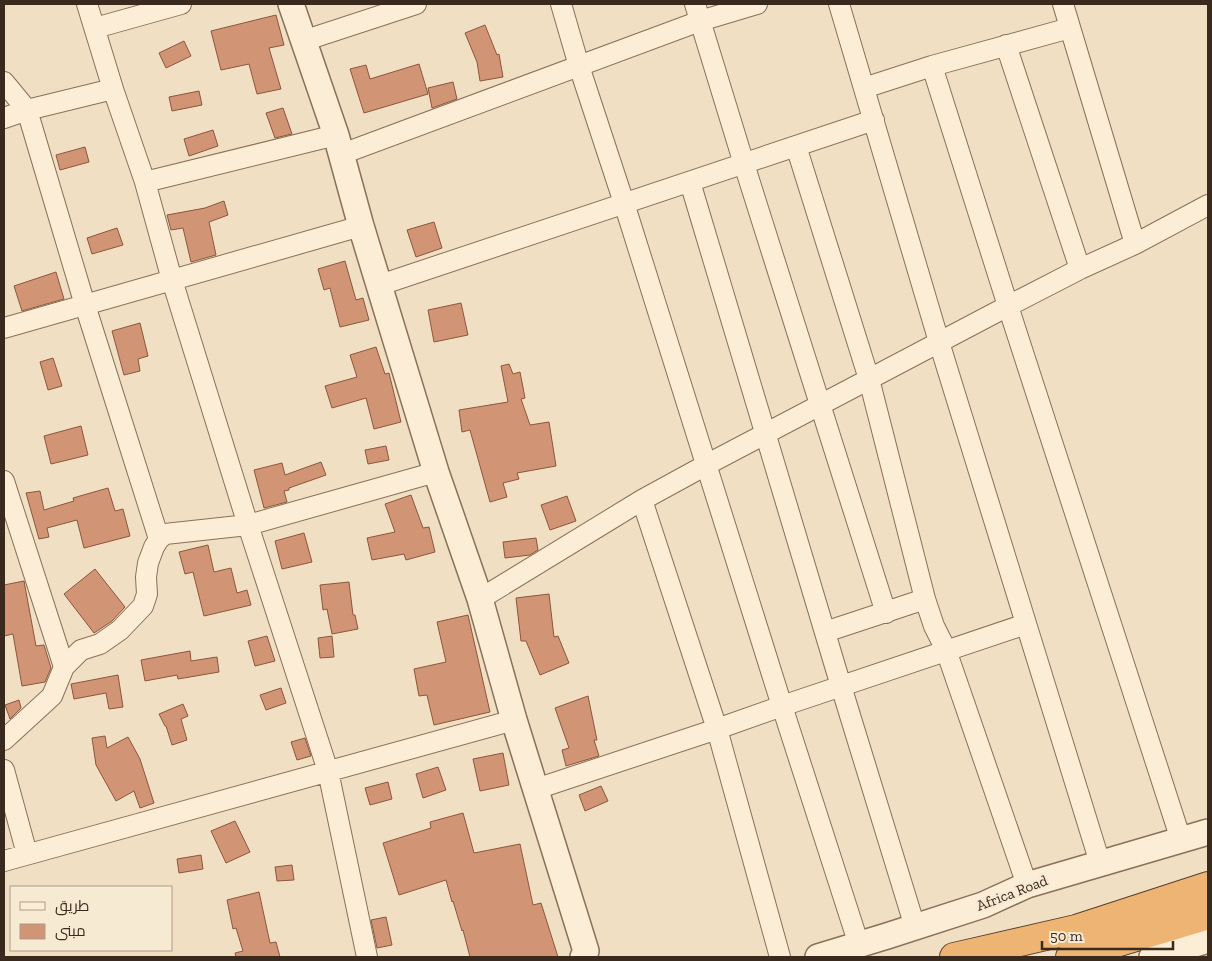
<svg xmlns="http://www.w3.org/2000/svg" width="1212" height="961" font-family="'Zilla Slab',Cairo,serif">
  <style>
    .building { fill: #d19576; stroke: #8c563c }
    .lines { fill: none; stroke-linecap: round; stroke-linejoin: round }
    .minor-casing { stroke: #8b7058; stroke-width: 22 }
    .tertiary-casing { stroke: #8b7058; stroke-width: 28 }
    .trunk-casing { stroke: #593e2d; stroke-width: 30 }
    .minor { stroke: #fbedd6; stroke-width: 20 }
    .tertiary { stroke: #fbedd6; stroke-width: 25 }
    .trunk { stroke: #edb473; stroke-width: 28 }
    .labels { text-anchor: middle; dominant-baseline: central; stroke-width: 4.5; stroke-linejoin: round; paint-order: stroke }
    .street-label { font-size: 15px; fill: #3a291d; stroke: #f7ead2 }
  </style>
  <rect width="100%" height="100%" fill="#f0dfc2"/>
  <path class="building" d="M276,15L284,45L269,48L281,89L257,94L249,64L221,70L211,31Z
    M485,25L497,55L499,54L503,77L480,81L477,62L465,33Z
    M184,41L191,56L166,68L159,53Z
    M419,64L428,94L364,113L350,69L366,65L370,79Z
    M453,82L457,99L432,108L428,88Z
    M199,91L202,105L172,111L169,97Z
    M283,108L292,134L275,138L266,113Z
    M213,130L218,146L189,156L184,139Z
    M85,147L89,162L60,170L56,155Z
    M224,201L228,215L209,222L216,255L191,262L183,228L171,230L167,215L205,208Z
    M434,222L442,248L416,257L407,230Z
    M117,228L123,245L92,254L87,238Z
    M345,261L356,300L363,298L369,320L340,327L330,288L324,290L318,269Z
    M56,272L64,299L22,311L14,286Z
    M461,303L468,335L434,342L428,310Z
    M140,323L148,356L138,359L140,371L124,375L112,331Z
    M376,347L385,374L389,373L401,422L374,429L366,398L332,408L325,386L357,377L350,355Z
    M53,358L62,386L48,390L40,362Z
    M509,364L513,374L520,372L525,398L521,399L530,425L549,422L556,466L517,473L519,479L503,483L507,497L490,502L470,430L462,432L459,410L508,402L501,366Z
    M81,426L88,455L51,464L44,436Z
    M386,446L389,460L368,464L365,450Z
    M321,462L326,475L289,488V490L284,491L287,502L264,508L254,470L282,463L285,475Z
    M108,488L115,511L123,509L130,536L84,548L77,520L47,528L49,537L39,539L26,493L40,491L44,510L74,501L73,498Z
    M411,495L423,528L429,527L435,552L406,560L404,554L372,560L367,538L395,532L385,504Z
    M567,496L576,521L550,530L541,505Z
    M304,533L312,562L282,569L275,541Z
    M536,538L538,550L530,555L505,558L503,542Z
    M208,545L214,572L231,568L237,593L247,590L251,605L204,616L193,572L185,574L179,552Z
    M95,569L125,607L112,621L94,633L64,594Z
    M24,581L36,646L44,645L51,668L45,682L22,686L13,634L4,636V585Z
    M349,582L353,615H355L358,629L332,634L327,609L323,610L320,585Z
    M549,594L554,637L558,636L569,663L540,675L526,641H521L516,598Z
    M468,615L490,712L434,725L427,695L419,696L414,669L446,662L437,622Z
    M267,636L275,661L255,666L248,641Z
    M332,636L334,657L320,658L318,638Z
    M190,651L191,661L217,657L219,672L178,679L177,675L145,681L141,660Z
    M118,675L123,707L109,709L106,693L74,699L71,684Z
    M281,688L286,703L266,710L260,695Z
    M588,696L597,740H594L599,756L566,766L562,750L569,748L555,708Z
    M19,700L21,708L10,719L5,705Z
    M183,704L188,716L181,719L187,740L172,745L166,726H165L159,714Z
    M105,736L107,748L128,737L140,759L154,803L140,808L134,791L116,801L96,765L92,738Z
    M305,738L311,756L297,760L291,742Z
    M503,753L509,785L480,791L473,759Z
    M438,767L446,790L423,798L416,774Z
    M388,782L392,799L370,805L365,788Z
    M601,786L608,801L585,811L579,795Z
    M463,813L474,853L520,844L533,905L541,903L558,957H470L463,930L462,931L453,901L452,902L446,880L399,895L383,843L431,828L430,822Z
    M235,821L250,852L226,863L211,831Z
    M201,855L203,869L179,873L177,859Z
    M292,865L294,880L277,881L275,867Z
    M259,892L270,943L276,942L280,957H236L235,953L243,951L236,928L233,929L227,900Z
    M386,917L392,945L377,948L371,920Z"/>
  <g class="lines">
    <defs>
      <path id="minor" d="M87,4L113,89L145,182L172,280L248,525L328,771L367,957
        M561,4L579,66L624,203L782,706L859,945
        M695,4L744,164L886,613
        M839,4L939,342L1100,863
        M1063,4L1135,244
        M95,28L181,4
        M303,41L416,4
        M1006,45L1080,269
        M932,66L1008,306L1181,840
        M4,82L27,110L85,305L159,539
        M864,88L932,66L1070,28
        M4,118L27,110L113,89
        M796,146L869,379L925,599L934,626L946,650L1027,885
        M342,154L700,21L757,4
        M145,182L336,135
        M690,182L841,686L915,927
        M380,285L874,120
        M4,328L361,226
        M4,481L64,667
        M642,500L717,729L780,957
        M480,599L642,500L706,465L1008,306L1080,269L1135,244L1208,205
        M825,632L925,599
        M4,740L52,696L64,667L81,650L100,644L120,630L143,606L147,594L146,577L148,563L154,547L159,539L165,534L248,525L436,472
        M4,770L27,854
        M536,789L717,729L782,706L1026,624
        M4,861L514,720"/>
      <path id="tertiary" d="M291,4L336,135L361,226L436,472L480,599L514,720L586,951L583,957
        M818,957L887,936L983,905L1027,885L1208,832
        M1152,957L1208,940"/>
      <path id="trunk" d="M954,957L1076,929L1208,886
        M1070,957L1208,915"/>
    </defs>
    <use href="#minor" class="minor-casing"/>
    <use href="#tertiary" class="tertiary-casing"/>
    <use href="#trunk" class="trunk-casing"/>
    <use href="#minor" class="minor"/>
    <use href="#tertiary" class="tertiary"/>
    <use href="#trunk" class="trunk"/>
  </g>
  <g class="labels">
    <g class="street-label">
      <text transform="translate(1012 893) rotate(-21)">Africa Road</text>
    </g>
  </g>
  <rect width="1212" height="961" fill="none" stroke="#3a291d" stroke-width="10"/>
  <rect x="10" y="886" width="162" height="65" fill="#f7ead2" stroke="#ab9d8a"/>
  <rect x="20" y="902" width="25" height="8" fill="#fbedd6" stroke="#ab9d8a"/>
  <text x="55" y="911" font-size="15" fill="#3a291d">طريق</text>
  <rect x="20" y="924" width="25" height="15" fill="#d19576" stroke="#ab9d8a"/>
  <text x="55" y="936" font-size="15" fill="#3a291d">مبنى</text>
  <path d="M1042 941v8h131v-8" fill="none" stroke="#3a291d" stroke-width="2.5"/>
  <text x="1050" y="941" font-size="15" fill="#3a291d" stroke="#f7ead2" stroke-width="4" paint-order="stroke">50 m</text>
</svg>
